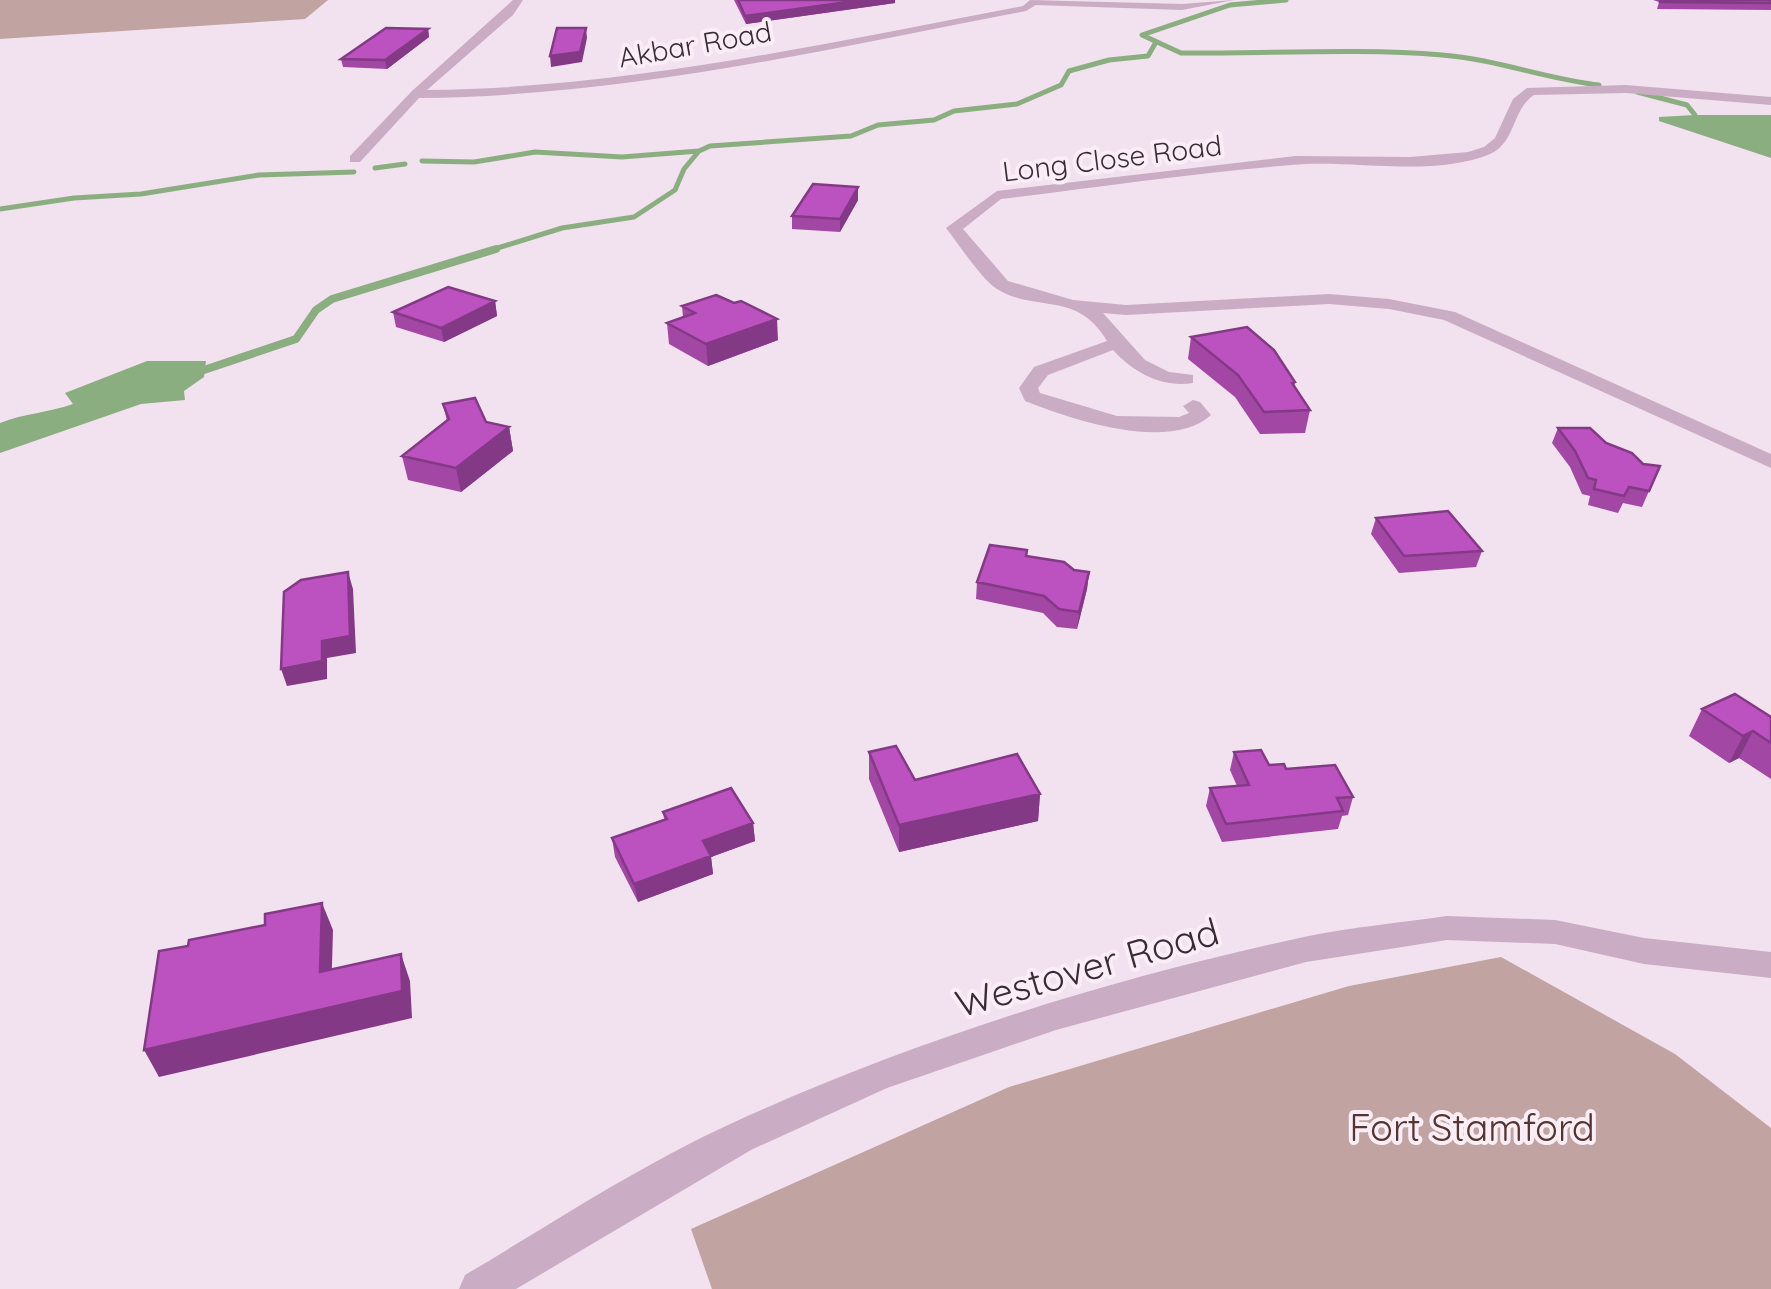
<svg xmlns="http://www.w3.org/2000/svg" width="1771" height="1289" font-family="Quicksand,sans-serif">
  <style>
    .green { fill: #c1a3a1 }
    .water { fill: #8bae81 }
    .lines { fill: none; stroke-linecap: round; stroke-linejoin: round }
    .stream-far1 { stroke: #8bae81; stroke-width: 5 }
    .stream { stroke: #8bae81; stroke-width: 8 }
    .minor { fill: #caadc4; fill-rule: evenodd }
    .wall { fill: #a247a4 }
    .shaded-wall { fill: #843986 }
    .building { fill: #bc52bf; stroke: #843986; stroke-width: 2.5 }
    .labels { text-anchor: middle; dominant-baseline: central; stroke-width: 8; stroke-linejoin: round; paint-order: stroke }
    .far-street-label { font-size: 28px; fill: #392b38; stroke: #faedf6 }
    .near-street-label { font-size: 38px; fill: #392b38; stroke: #faedf6 }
    .near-park-label { font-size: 38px; fill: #563430; stroke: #faedf6 }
  </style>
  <rect width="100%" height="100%" fill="#f2e1ee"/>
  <path class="green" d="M0,0H328L305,19L0,39Z
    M1501,957L1675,1054L1771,1128V1289H712L691,1229L1009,1087L1349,986Z"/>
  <path class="water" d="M1695,115H1771V158L1659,121V117Z
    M147,361H206L204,377L184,391L185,400L141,404L0,453V423C25,413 48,413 73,404L65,393Z"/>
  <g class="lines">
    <path class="stream-far1" d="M1286,0L1230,5L1142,35L1181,53C1267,54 1356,48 1442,55C1496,59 1545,79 1599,85
      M1637,92L1687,105L1695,115
      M422,161L474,162L535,152L622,157L699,151
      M375,168L405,164
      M0,209L74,198L141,194L259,175L354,172
      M488,251L562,228L634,217L675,190L684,169L699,151L710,146L851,136L878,125L934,120L954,111L1017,104L1061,85L1069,71L1109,60L1148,56L1156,42"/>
    <path class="stream" d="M195,373L296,339L316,310L332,299L496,249"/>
    <path class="minor" d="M513,0H523L513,15L427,90C630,88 825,43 1023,6L1030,0L1182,4L1234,0L1182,10L1036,5L1026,11C824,50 626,96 419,98L360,162H350V156L412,91Z
      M1626,85L1771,97V105L1626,93L1534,95C1512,109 1516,143 1490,154C1432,178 1352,159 1291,165C1194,173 1098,187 1001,199L963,229L1008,281L1073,300L1126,305L1329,294L1389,299L1455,312L1771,454V468L1444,320L1389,309L1329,304L1126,315L1103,313L1145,360L1169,372L1193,375V383C1162,388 1134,373 1113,350L1048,375L1038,388L1040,393L1117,416L1179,417L1189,413L1183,406L1193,400L1200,402L1211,415C1170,453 1070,419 1025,401L1019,388L1034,367L1107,341C1077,290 1036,313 997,289C982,280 958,243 946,228L997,191L1295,156L1410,157L1468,152L1484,147L1495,138L1513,99L1527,88Z
      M1447,916L1555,920L1644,938L1771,952V978L1644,964L1555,944L1447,940L1306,962L1056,1030L887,1088L751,1150L516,1289H459L465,1275C551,1224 637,1167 728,1125C910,1041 1109,979 1304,937C1351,927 1400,923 1447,916Z"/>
  </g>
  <path class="wall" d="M734,0H895V3L746,24Z
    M1653,0H1771V10L1657,9L1659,2Z
    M428,29L429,37L387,69L343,67L341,59Z
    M858,187V200L840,232L792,229V216Z
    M495,301L497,316L444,342L396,327L393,312Z
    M682,306L778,340L708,366L669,344L667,323L683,317Z
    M1191,337L1295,382L1294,387L1310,410L1305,433L1260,434L1235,397L1188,359Z
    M443,404L486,422L509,427L513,451L461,492L408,480L402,456L447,421Z
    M1558,428L1606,443L1643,464L1660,466L1642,507L1623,503L1618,513L1588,505L1590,496L1582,494L1570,467L1552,443Z
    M1376,518L1482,551L1476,567L1399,573L1371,534Z
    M1027,550V557L1074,570L1089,572L1087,589L1077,629L1057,627L1043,613L976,599L977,582Z
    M1702,709L1771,717V779L1739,758L1729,763L1689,736Z
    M869,752L915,780L1040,794L1038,821L899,852L869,779Z
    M1234,752L1269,765L1286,769L1353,797L1348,815L1342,816L1338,829L1222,842L1206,806L1210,788L1237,786L1230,770Z
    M663,812L753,823L755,841L711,857L713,874L638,902L615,857L612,838L664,819Z"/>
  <path class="shaded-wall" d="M862,0H895V3L746,24L745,16Z
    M586,28L587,38L582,62L551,67L550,56Z
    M428,29L429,37L387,69L385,60Z
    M858,187V200L840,232V219Z
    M495,301L497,316L444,342L441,328Z
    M777,319L778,340L708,366L706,344Z
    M509,427L513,451L461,492L456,468Z
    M348,572L353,589L356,653L327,658V679L287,686L281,669L322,641Z
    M1089,572L1087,589L1077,629L1079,612Z
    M1753,731L1739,758L1729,763L1743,736Z
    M1040,794L1038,821L899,852V825Z
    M753,823L755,841L711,857L713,874L638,902L634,884L703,841Z
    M322,903L333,930L331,999L320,972Z
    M401,954L410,981L412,1018L159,1077L144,1050Z"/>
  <path class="building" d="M738,0H862L745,16Z
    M1660,0H1771V3L1660,2Z
    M386,28L428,29L385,60L341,59Z
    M557,28H586L580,52L550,56Z
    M813,184L858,187L840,219L792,216Z
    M448,287L495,301L441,328L393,312Z
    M716,295L734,303L741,301L777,319L706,344L667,323L695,313L682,306Z
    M1247,327L1274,350L1295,382L1292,383L1310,410L1264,412L1238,375L1191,337Z
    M475,398L486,422L509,427L456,468L402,456L449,419L443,404Z
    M1558,428H1590L1606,443L1632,453L1643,464L1660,466L1649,491L1629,487L1624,496L1594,489L1596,480L1588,478L1575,451Z
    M1448,511L1482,551L1404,556L1376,518Z
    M990,545L1027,550L1026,556L1064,562L1074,570L1089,572L1079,612L1059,609L1044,596L977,582Z
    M348,572L350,636L322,641V661L281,669L284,592L301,580Z
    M1735,694L1771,717V743L1753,731L1743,736L1702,709Z
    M896,746L915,780L1017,754L1040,794L899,825L869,752Z
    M1261,750L1269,765L1284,764L1286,769L1335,765L1353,797L1337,798L1343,811L1226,824L1210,788L1249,785L1234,752Z
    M731,788L753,823L703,841L711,856L634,884L612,838L667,819L663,812Z
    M322,903L320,972L401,954L402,991L144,1050L159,951L188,946L189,940L265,925V914Z"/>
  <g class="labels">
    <g class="far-street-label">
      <text transform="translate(695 44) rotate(-10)">Akbar Road</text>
      <text transform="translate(1112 158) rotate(-7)">Long Close Road</text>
    </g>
    <g class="near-street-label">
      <text transform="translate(1087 967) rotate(-16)">Westover Road</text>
    </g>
    <g class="near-park-label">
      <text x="1472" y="1127">Fort Stamford</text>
    </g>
  </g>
</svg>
